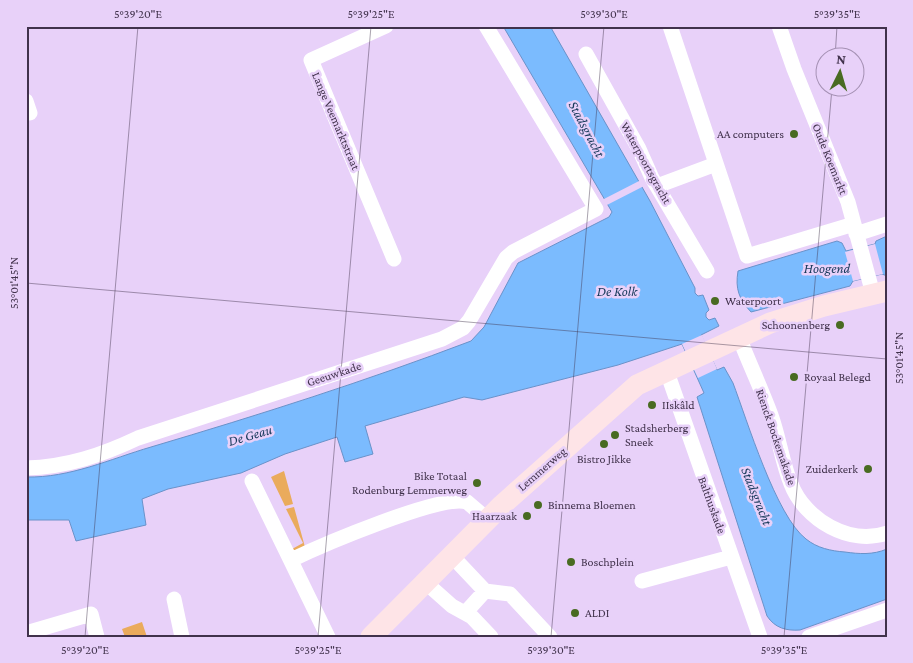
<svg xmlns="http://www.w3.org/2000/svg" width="913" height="663" font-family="'Crimson Pro',serif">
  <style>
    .green { fill: #eaab5c }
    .water { fill: #7bbbfe; stroke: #6a92c9 }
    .pier { fill: #e8d1f9 }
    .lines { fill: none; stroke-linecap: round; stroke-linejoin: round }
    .minor { stroke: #fff; stroke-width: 15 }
    .secondary { stroke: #fee4e7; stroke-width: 21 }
    .ticks { fill: none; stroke: #41324c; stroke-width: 1; stroke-opacity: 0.45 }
    .poi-dot { fill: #496b22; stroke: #e8d1f9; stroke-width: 2 }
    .labels { text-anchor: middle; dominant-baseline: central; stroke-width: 5; stroke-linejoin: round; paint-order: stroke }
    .street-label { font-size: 12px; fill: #41324c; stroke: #e8d1f9 }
    .poi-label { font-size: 12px; fill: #41324c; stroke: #e8d1f9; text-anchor: start }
    .water-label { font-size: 14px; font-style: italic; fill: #183a5b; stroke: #e8d1f9 }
    .neatline { fill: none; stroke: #41324c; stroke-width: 2 }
    .ticks-label { font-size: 12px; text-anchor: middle; fill: #41324c }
  </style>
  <rect width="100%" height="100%" fill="#e8d1f9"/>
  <path class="green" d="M284,471L293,504L285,506L271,477Z
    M294,507L305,547L293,552L292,549L303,543L286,509Z
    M142,622L147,637H125L122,629Z"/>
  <path class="water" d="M503,26H550L650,201L695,288V293L698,296L703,295L709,310L706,313V317L709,320L715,318L719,326L701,335L717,370L724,367L733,383C747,420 776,516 806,539C817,548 831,551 845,552C859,554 873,555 887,549V599L800,630C786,631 775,628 767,616L697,397L704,393L682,344L618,365L482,400L464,397L365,426L373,454L345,462L337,437L285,454L241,473L168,489L142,499L146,525L76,541L69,520H26V477C70,478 110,459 151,447C259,415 366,381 471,341L484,327L518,263L609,217L612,212Z
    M887,236V276L882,274L853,281L850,286L751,312C739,299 735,289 738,271L837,241L842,243L846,251L875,244L876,241Z"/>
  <path class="pier" d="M641,180L644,186L605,206L602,200Z
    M875,244L883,274L853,281L845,252Z
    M702,335L717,369L698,378L682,344Z"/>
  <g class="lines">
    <path class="minor" d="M386,26L311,60L394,259
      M670,26L747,256L854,224
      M779,26L794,69L848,202L873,294
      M586,54L639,149L652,178L707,271
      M26,101L30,113
      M657,186L716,164
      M856,234L887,224
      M739,337C749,363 761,388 771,415C779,437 782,462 791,484C805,520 850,546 887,533
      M667,372L760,637
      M26,468C67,467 102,455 138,438L442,339L463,328L469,321L506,258L513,252L596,209L486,26
      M252,481L328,637
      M451,555L485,591L510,594L550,637
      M291,560C320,546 441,494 467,502L487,519
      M642,581L731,557
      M425,582L452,606L472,617L491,637
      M174,599L182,637
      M466,612L485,591
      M26,633L91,614L97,637
      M809,637L887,610"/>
    <path class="secondary" d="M371,637L502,505L637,385L770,323L824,306L887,291"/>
  </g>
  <path class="ticks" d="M835,58L837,26M26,283L887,359M85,637L138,26M318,637L371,26M551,637L604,26M784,637L832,88"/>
  <g class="poi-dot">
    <circle cx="794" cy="134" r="5"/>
    <circle cx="715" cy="301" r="5"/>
    <circle cx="840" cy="325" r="5"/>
    <circle cx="794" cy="377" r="5"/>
    <circle cx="652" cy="405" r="5"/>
    <circle cx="615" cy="435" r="5"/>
    <circle cx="604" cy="444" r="5"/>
    <circle cx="868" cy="469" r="5"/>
    <circle cx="477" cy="483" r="5"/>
    <circle cx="538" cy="505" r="5"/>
    <circle cx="527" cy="516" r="5"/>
    <circle cx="571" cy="562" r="5"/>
    <circle cx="575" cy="613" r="5"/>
  </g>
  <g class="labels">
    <g class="street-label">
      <text transform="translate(336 121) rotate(67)">Lange Veemarktstraat</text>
      <text transform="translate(830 159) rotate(68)">Oude Koemarkt</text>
      <text transform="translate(646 163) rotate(61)">Waterpoortsgracht</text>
      <text transform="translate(334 374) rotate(-18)">Geeuwkade</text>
      <text transform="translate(776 437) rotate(71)">Rienck Bockemakade</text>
      <text transform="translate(542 469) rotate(-41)">Lemmerweg</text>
      <text transform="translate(712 505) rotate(70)">Balthuskade</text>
    </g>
    <g class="poi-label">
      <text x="784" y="134" text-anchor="end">AA computers</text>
      <text x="725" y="301">Waterpoort</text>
      <text x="830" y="325" text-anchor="end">Schoonenberg</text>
      <text x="804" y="377">Royaal Belegd</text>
      <text x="662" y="405">IIskâld</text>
      <text x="625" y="428">Stadsherberg<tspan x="625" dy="14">Sneek</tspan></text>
      <text x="604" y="459" text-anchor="middle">Bistro Jikke</text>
      <text x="858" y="469" text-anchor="end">Zuiderkerk</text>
      <text x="467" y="476" text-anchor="end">Bike Totaal<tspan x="467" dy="14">Rodenburg Lemmerweg</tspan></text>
      <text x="548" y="505">Binnema Bloemen</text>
      <text x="517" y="516" text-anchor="end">Haarzaak</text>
      <text x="581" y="562">Boschplein</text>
      <text x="585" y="613">ALDI</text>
    </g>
    <g class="water-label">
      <text transform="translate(587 129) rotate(62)">Stadsgracht</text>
      <text x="827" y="268">Hoogend</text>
      <text x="617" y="291">De Kolk</text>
      <text transform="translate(250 435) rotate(-16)">De Geau</text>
      <text transform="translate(757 496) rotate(68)">Stadsgracht</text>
    </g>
  </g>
  <rect width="913" height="663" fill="none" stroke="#e8d1f9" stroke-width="55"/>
  <g transform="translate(840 72) rotate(5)"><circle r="24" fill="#e8d1f9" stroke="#a591b4"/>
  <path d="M0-4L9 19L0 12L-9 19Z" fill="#496b22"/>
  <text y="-8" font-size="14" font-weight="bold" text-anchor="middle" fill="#41324c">N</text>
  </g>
  <rect x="28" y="28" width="858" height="608" class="neatline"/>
  <g class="ticks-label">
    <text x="138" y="18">5°39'20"E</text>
    <text x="371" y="18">5°39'25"E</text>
    <text x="604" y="18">5°39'30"E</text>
    <text x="837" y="18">5°39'35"E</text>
    <text transform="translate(14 283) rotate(-90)" y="4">53°01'45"N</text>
    <text transform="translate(899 358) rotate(-90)" y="4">53°01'45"N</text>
    <text x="85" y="654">5°39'20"E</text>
    <text x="318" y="654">5°39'25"E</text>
    <text x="551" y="654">5°39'30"E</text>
    <text x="784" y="654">5°39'35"E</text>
  </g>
</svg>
